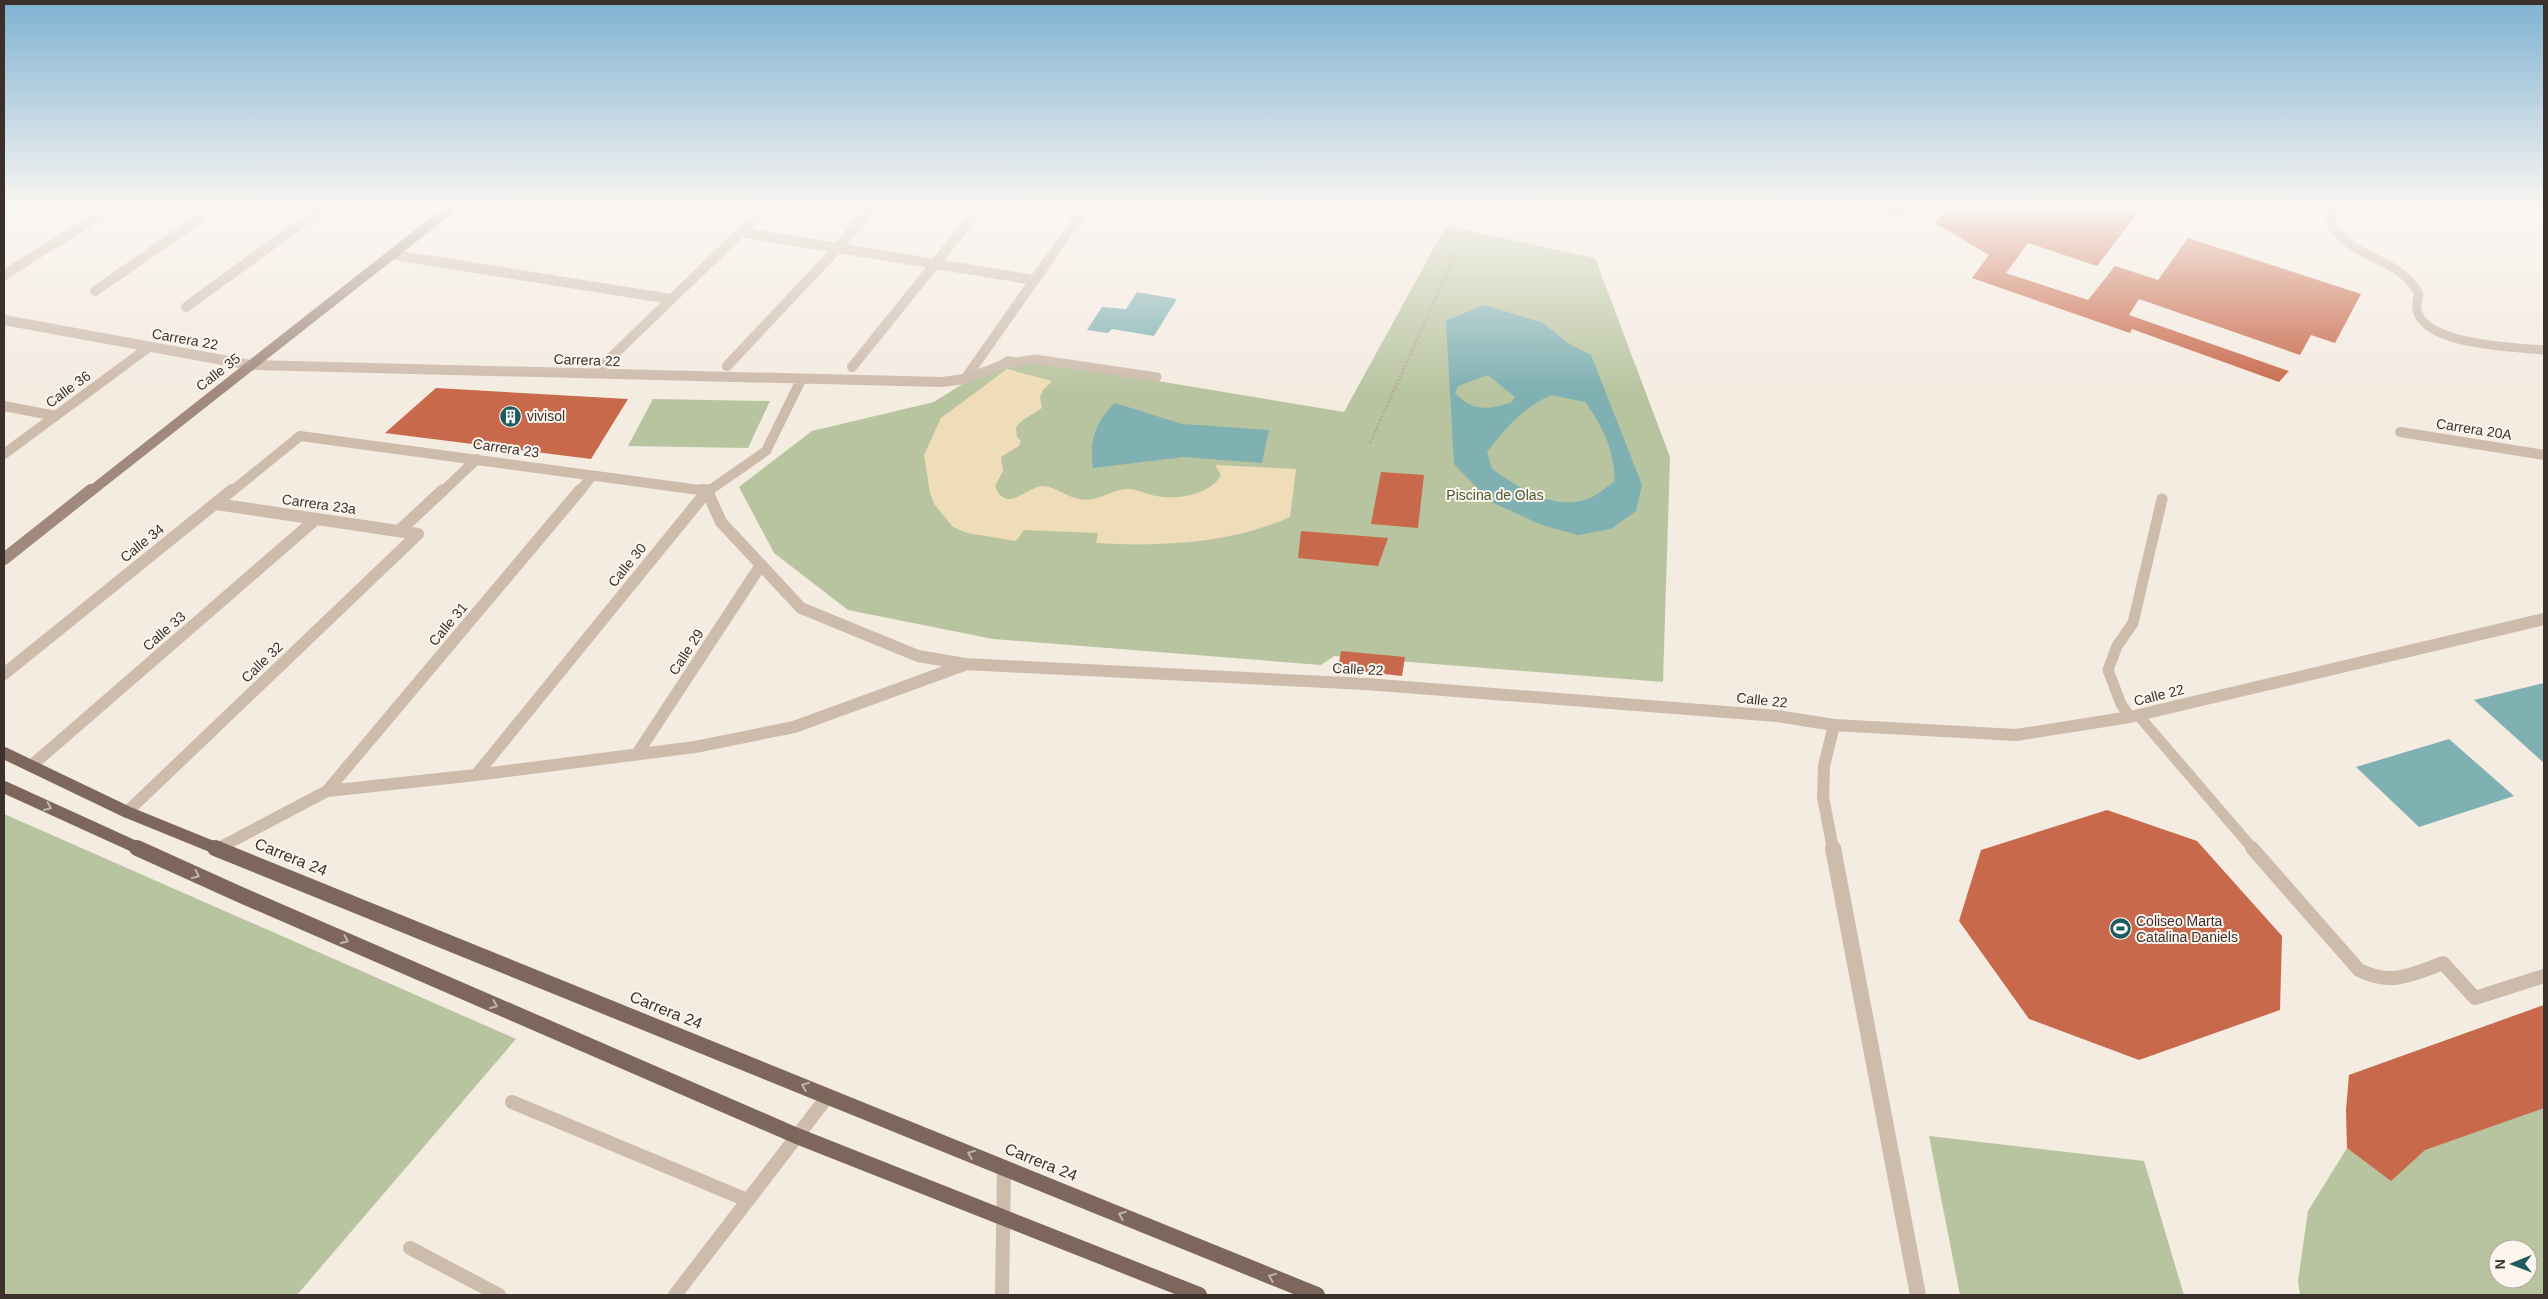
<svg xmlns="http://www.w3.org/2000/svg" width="2548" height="1299" font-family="Helvetica,sans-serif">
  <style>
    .green { fill: #b8c4a0; fill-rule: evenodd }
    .sand { fill: #efdcb8 }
    .water { fill: #7fb0b2; fill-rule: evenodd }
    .building { fill: #c8694b }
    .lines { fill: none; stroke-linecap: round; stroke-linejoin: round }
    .path { stroke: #b9a596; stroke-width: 2.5; stroke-dasharray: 2 2; stroke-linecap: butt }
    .lane-far2 { stroke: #cdbbac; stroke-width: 9 }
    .lane-far1 { stroke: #cdbbac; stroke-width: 11 }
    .lane { stroke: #cdbbac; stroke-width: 14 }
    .street-far2 { stroke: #cdbbac; stroke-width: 10 }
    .street-far1 { stroke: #cdbbac; stroke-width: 12 }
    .street { stroke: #cdbbac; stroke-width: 16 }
    .secondary-far1 { stroke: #a18a7d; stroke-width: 10 }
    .secondary { stroke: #a18a7d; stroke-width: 12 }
    .primary-far1 { stroke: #7d675c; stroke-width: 12 }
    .primary { stroke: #7d675c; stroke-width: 16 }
    .oneway { stroke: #c2b5ac }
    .labels { text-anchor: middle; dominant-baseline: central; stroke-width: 4; stroke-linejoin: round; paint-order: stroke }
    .street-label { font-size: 14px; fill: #3b302b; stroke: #fbf5ee }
    .poi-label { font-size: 14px; fill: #3b302b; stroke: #fbf5ee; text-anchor: start }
    .park-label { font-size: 14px; fill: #4a5a2e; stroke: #fbf5ee }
    .near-street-label { font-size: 16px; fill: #3b302b; stroke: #fbf5ee }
  </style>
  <rect width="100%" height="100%" fill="#f4ebe1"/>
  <path class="green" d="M1446,226L1595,258L1670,457L1663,682L1334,656L1321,665L993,639L848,610L774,553L739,487L812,431L934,402L1007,356L1344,412Z
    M653,399L770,401L748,448L628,446Z
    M4,814L516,1039L297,1295H4Z
    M2544,1005V1295H2300L2298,1281L2308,1211L2347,1148L2349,1075ZM2498,1249H2528V1279H2498Z
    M1929,1136L2144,1161L2184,1295H1960Z"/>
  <path class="sand" d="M1007,369L1052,381L1043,390L1040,397L1042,408L1023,420L1016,427L1017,437L1021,441L1019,446L1001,457L1003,471L995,486C1006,515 1027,486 1043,486C1056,487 1067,497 1079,499C1097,503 1110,490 1127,489C1137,489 1146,494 1156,496C1177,500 1210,495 1221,475L1215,465L1296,469L1290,517C1231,544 1159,547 1096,543L1098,533L1024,530L1016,541L967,533L953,527L934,504L930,493L924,455L941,418Z"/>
  <path class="water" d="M1137,292L1177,299L1154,336L1112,329L1108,333L1087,330L1102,307L1126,309Z
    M1484,305L1543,323L1569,344L1591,355L1642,485L1636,511L1611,529L1578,535L1542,525L1491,502L1454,464L1446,321ZM1488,375L1515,397L1512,402C1490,410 1472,412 1455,393L1458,386ZM1551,395L1585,402C1604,428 1613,448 1615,481C1606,487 1596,497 1585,500C1552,510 1518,487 1492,469L1487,452C1505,428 1523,408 1551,395Z
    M1115,403L1182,424L1269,430L1262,463L1184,457L1093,468C1089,441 1095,422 1115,403Z
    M2544,683V763L2474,700Z
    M2449,739L2514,796L2419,827L2356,767Z"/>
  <path class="building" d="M1877,208H1911L1895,216Z
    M1948,208H2141L2097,266L2028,243L2006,273L2088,300L2115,266L2158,280L2188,238L2361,294L2335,343L2311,335L2300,355L2139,299L2129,315L2289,371L2279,382L2132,329L2130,333L1972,278L1989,255L1935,223Z
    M436,388L628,399L591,459L385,433Z
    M1381,472L1424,475L1418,528L1371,524Z
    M1301,531L1388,538L1378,566L1298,558Z
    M1341,651L1405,657L1402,676L1338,669Z
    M2107,810L2197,841L2282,936L2280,1010L2139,1060L2029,1019L1959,921L1981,850Z
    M2544,1005V1108L2425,1150L2391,1181L2347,1148L2346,1110L2349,1075Z"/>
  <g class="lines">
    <path class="path" d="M1370,443L1463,238"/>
    <path class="lane-far2" d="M2328,208L2333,215L2330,222C2351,261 2398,255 2419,294C2399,346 2516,347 2544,350
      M965,379L1004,364L1035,359L1157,377"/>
    <path class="lane-far1" d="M2138,715L2253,849
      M2130,717L2121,704L2108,670L2117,646L2133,623L2162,499"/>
    <path class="lane" d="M2252,848L2359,970C2391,986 2412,975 2443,963L2475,998L2544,976
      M512,1102L747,1200
      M410,1248L499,1295
      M675,1295L828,1096
      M1002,1295L1004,1167"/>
    <path class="street-far2" d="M740,232L1034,280
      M394,255L671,299
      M4,275L110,208
      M95,291L215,208
      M186,307L322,208
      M4,320L250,365L942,382L965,379L1085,208
      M603,365L766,208
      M727,366L837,249L871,208
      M852,367L980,208
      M4,406L56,416
      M2400,432L2544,455
      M4,454L149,347
      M231,492L300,436L707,491
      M442,492L477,459
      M579,492L592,476
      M707,492L766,451L801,380"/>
    <path class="street-far1" d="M702,490L707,491
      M707,491L721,522L801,608L918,656L965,664L1366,684L1777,716L1834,725L2016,735L2130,717L2544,619
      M216,504L418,534
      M399,531L443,490
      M4,674L232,490
      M637,754L761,565
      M31,766L316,519
      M476,775L708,490
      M327,791L580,490
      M127,812L418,534
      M219,848L327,791L476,775L695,747L794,727L964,665
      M1833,849L1823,797L1824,766L1834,725"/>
    <path class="street" d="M1833,848L1918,1295"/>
    <path class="secondary-far1" d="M90,492L451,208"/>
    <path class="secondary" d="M4,559L91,490"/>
    <path class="primary-far1" d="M4,753L127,812L218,849
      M4,787L140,849"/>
    <path class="primary" d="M137,848L241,895L797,1136L1199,1295
      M215,848L1317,1295"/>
  </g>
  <defs><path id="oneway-chevron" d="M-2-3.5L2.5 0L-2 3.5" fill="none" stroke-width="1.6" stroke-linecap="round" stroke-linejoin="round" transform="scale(1.25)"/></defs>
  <g class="oneway">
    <use href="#oneway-chevron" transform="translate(48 807) rotate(25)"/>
    <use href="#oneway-chevron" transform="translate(196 875) rotate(25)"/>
    <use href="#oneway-chevron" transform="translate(345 940) rotate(23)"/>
    <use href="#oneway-chevron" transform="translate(494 1005) rotate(23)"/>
    <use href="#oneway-chevron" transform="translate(805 1086) rotate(-158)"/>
    <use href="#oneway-chevron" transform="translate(971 1154) rotate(-158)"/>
    <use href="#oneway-chevron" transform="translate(1122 1215) rotate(-158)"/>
    <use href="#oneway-chevron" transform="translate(1272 1277) rotate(-158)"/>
  </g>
  <linearGradient id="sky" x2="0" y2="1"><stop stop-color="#7eb2d2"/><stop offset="0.53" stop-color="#faf6f2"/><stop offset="1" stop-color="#faf6f2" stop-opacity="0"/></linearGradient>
  <rect width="2548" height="390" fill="url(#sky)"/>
  <defs>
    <symbol id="building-disc" viewBox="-11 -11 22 22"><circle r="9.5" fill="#1f5a5e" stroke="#fbf5ee"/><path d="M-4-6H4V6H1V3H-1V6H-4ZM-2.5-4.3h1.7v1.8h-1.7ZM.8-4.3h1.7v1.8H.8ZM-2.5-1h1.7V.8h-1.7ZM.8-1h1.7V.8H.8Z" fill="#fff"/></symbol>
    <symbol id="stadium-disc" viewBox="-11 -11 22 22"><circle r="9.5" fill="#1f5a5e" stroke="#fbf5ee"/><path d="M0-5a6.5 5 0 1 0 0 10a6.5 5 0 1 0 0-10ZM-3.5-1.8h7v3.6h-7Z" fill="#fff"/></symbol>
  </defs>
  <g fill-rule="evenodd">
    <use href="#building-disc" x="498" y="404" width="25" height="25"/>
    <use href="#stadium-disc" x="2108" y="916" width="25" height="25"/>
  </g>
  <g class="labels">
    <g class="street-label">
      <text transform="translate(185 339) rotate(10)">Carrera 22</text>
      <text transform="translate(587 360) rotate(2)">Carrera 22</text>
      <text transform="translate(218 372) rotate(-38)">Calle 35</text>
      <text transform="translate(68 389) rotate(-36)">Calle 36</text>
      <text transform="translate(2474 429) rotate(9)">Carrera 20A</text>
      <text transform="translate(506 448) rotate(8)">Carrera 23</text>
      <text transform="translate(319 504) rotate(8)">Carrera 23a</text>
      <text transform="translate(142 543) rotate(-39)">Calle 34</text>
      <text transform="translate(627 565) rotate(-51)">Calle 30</text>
      <text transform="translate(448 624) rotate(-50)">Calle 31</text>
      <text transform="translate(164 631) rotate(-41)">Calle 33</text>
      <text transform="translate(686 652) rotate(-57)">Calle 29</text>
      <text transform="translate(262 662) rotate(-44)">Calle 32</text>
      <text transform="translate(1358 669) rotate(3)">Calle 22</text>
      <text transform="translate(2159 695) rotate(-14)">Calle 22</text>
      <text transform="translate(1762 700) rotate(6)">Calle 22</text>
    </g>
    <g class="poi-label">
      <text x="527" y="416">vivisol</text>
      <text x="2136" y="921">Coliseo Marta<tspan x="2136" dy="16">Catalina Daniels</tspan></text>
    </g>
    <g class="park-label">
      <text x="1495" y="495">Piscina de Olas</text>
    </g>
    <g class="near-street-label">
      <text transform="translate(291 857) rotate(22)">Carrera 24</text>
      <text transform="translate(666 1010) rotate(22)">Carrera 24</text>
      <text transform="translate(1041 1162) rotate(22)">Carrera 24</text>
    </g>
  </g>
  <rect width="2548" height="1299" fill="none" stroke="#3b302b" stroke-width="10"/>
  <g transform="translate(2513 1264) rotate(269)"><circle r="24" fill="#fbf5ee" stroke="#aea6a0"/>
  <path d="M0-4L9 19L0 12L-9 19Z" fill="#1f5a5e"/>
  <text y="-8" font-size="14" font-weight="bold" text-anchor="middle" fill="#3b302b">N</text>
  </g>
</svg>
